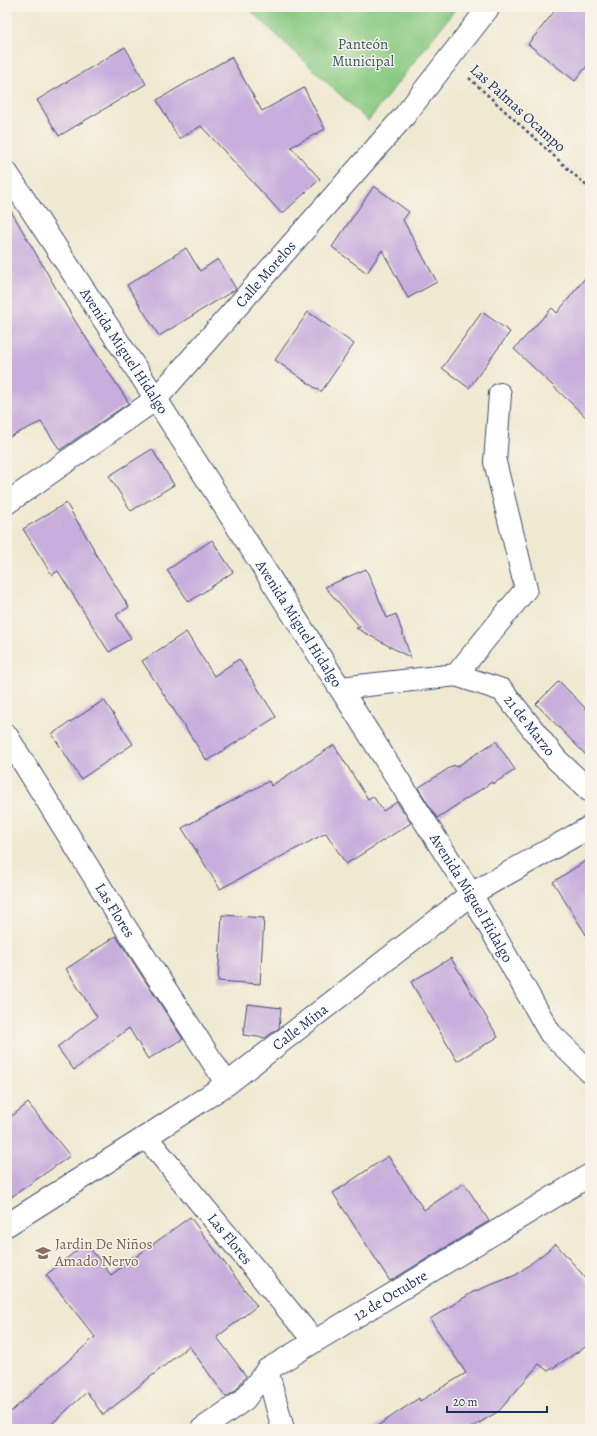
<svg xmlns="http://www.w3.org/2000/svg" width="597" height="1436" font-family="Alegreya,serif">
  <style>
    .green { fill: #89ca82; stroke: #527c70 }
    .building { fill: #c8addd }
    .lines { fill: none; stroke-linecap: round; stroke-linejoin: round }
    .street-casing { stroke: #3b4b6f; stroke-width: 24 }
    .path { stroke: #3b4b6f; stroke-width: 2.5; stroke-dasharray: 3 3; stroke-linecap: butt }
    .street { stroke: #fff; stroke-width: 22 }
    .labels { text-anchor: middle; dominant-baseline: central; stroke-width: 3; stroke-linejoin: round; paint-order: stroke }
    .park-label { font-size: 15px; fill: #365667; stroke: #f7f3e8 }
    .street-label { font-size: 15px; fill: #1b2f5e; stroke: #f7f3e8 }
    .education-label { font-size: 15px; fill: #785e54; stroke: #f7f3e8; text-anchor: start }
  </style>
  <rect width="100%" height="100%" fill="#f7f3e8"/>
  <filter id="ink" filterUnits="userSpaceOnUse"><feTurbulence type="fractalNoise" baseFrequency=".025" numOctaves="2"/><feDisplacementMap in="SourceGraphic" scale="8" xChannelSelector="R" yChannelSelector="G"/><feConvolveMatrix kernelMatrix="1 2 1 2 8 2 1 2 1" color-interpolation-filters="sRGB"/></filter>
  <filter id="wash" filterUnits="userSpaceOnUse"><feTurbulence type="fractalNoise" baseFrequency=".012" numOctaves="4" result="noise"/><feDisplacementMap in="SourceGraphic" scale="16" xChannelSelector="R" yChannelSelector="G"/><feGaussianBlur stdDeviation="0.9" result="paint"/><feColorMatrix in="noise" values="0 0 0 0 0 0 0 0 0 0 0 0 0 0 0 0 0 1.4 0 .05"/><feComposite in="paint" operator="in"/></filter>
  <g filter="url(#wash)">
    <rect width="100%" height="100%" fill="#f0e9d1"/>
    <path class="green" d="M247,7H457L368,121Z"/>
    <g id="blocks">
      <path class="building" d="M558,7H590V62L575,81L528,44Z
        M125,47L146,84L59,136L37,100Z
        M231,57L262,111L304,88L325,129L291,147L320,179L282,214L201,126L179,139L157,100Z
        M374,186L409,212L403,220L437,282L408,298L382,250L367,273L332,247Z
        M7,204L75,321L129,403L60,450L41,422L7,438Z
        M186,248L200,271L218,259L236,289L159,336L127,285Z
        M590,272V421L514,349L552,308L557,313Z
        M308,312L354,344L321,392L275,360Z
        M482,312L510,332L469,388L442,368Z
        M152,449L174,485L131,511L109,476Z
        M66,503L94,549L93,550L129,607L116,615L131,638L109,652L58,571L52,575L23,529Z
        M212,540L233,572L189,602L167,570Z
        M366,569L387,618L396,614L411,658L356,628L360,627L325,587Z
        M186,632L214,676L239,659L276,717L207,761L142,661Z
        M559,681L590,713V759L536,704Z
        M104,700L133,744L81,779L52,734Z
        M496,741L515,770L493,784L492,782L437,818L418,788L454,765L456,767Z
        M334,745L368,799L373,796L383,811L397,802L411,823L346,864L326,833L220,889L182,828L269,781L271,786Z
        M590,858V941L553,882Z
        M222,915L264,918L260,984L218,981Z
        M116,936L183,1039L148,1059L129,1028L74,1070L57,1047L97,1017L66,969Z
        M451,958L498,1037L457,1061L411,982Z
        M247,1004L281,1008L279,1028L265,1038L243,1035Z
        M28,1103L70,1156L7,1200V1120Z
        M388,1156L424,1210L464,1183L489,1221L390,1281L333,1193Z
        M190,1217L257,1306L217,1337L246,1376L235,1391L226,1397L189,1346L103,1415L87,1392L46,1429H7V1415L95,1337L46,1275L86,1243L111,1275Z
        M556,1244L590,1283V1344L548,1371L539,1364L499,1411L469,1429H373L419,1398L420,1401L466,1373L430,1319L473,1292L516,1275Z"/>
    </g>
  </g>
  <g filter="url(#ink)">
    <use href="#blocks" fill-opacity="0" stroke="#3b4b6f" stroke-width="1"/>
    <g class="lines">
      <defs>
        <g id="street">
          <path id="s1" d="M7,173L156,399L471,894L550,1033L590,1072"/>
          <path id="s2" d="M7,503L156,399L405,115L489,7"/>
          <path d="M456,675L526,589L495,462L500,394"/>
          <path id="s3" d="M341,688L456,675L502,690L556,759L590,791"/>
          <path id="s4" d="M7,736L124,925L227,1084"/>
          <path id="s5" d="M146,1137L314,1341"/>
          <path id="s6" d="M7,1225L146,1137L227,1084L471,894L590,827"/>
          <path d="M267,1370L283,1429"/>
          <path id="s7" d="M202,1429L244,1400L267,1370L590,1175"/>
        </g>
      </defs>
      <use href="#street" class="street-casing"/>
      <path class="path" d="M469,78L590,189"/>
      <use href="#street" class="street"/>
    </g>
  </g>
  <defs>
    <symbol id="school-bare" viewBox="-9 -9 18 18"><path d="M0-5L7-2L0 1L-7-2ZM-4 1L0 2.5L4 1V4Q0 6-4 4Z" fill="#8d6e63" stroke="#f7f3e8" stroke-width="2.5" paint-order="stroke"/></symbol>
  </defs>
  <g fill-rule="evenodd">
    <use href="#school-bare" x="32" y="1242" width="22" height="22"/>
  </g>
  <g class="labels">
    <g class="park-label">
      <text x="363" y="44">Panteón<tspan x="363" dy="17">Municipal</tspan></text>
    </g>
    <g class="street-label">
      <text transform="translate(518 108) rotate(42)">Las Palmas Ocampo</text>
      <text stroke="none"><textPath href="#s2" startOffset="348">Calle Morelos</textPath></text>
      <text stroke="none"><textPath href="#s1" startOffset="213">Avenida Miguel Hidalgo</textPath></text>
      <text stroke="none"><textPath href="#s1" startOffset="537">Avenida Miguel Hidalgo</textPath></text>
      <text stroke="none"><textPath href="#s3" startOffset="209">21 de Marzo</textPath></text>
      <text stroke="none"><textPath href="#s1" startOffset="861">Avenida Miguel Hidalgo</textPath></text>
      <text stroke="none"><textPath href="#s4" startOffset="205">Las Flores</textPath></text>
      <text stroke="none"><textPath href="#s6" startOffset="354">Calle Mina</textPath></text>
      <text stroke="none"><textPath href="#s5" startOffset="132">Las Flores</textPath></text>
      <text stroke="none"><textPath href="#s7" startOffset="233">12 de Octubre</textPath></text>
    </g>
    <g class="education-label">
      <text x="55" y="1244">Jardin De Niños<tspan x="55" dy="17">Amado Nervo</tspan></text>
    </g>
  </g>
  <rect width="597" height="1436" fill="none" stroke="#f7f3e8" stroke-width="24"/>
  <path d="M447 1406v6h100v-6" fill="none" stroke="#1b2f5e" stroke-width="2"/>
  <text x="453" y="1406" font-size="12" fill="#1b2f5e" stroke="#f7f3e8" stroke-width="3" paint-order="stroke">20 m</text>
</svg>
